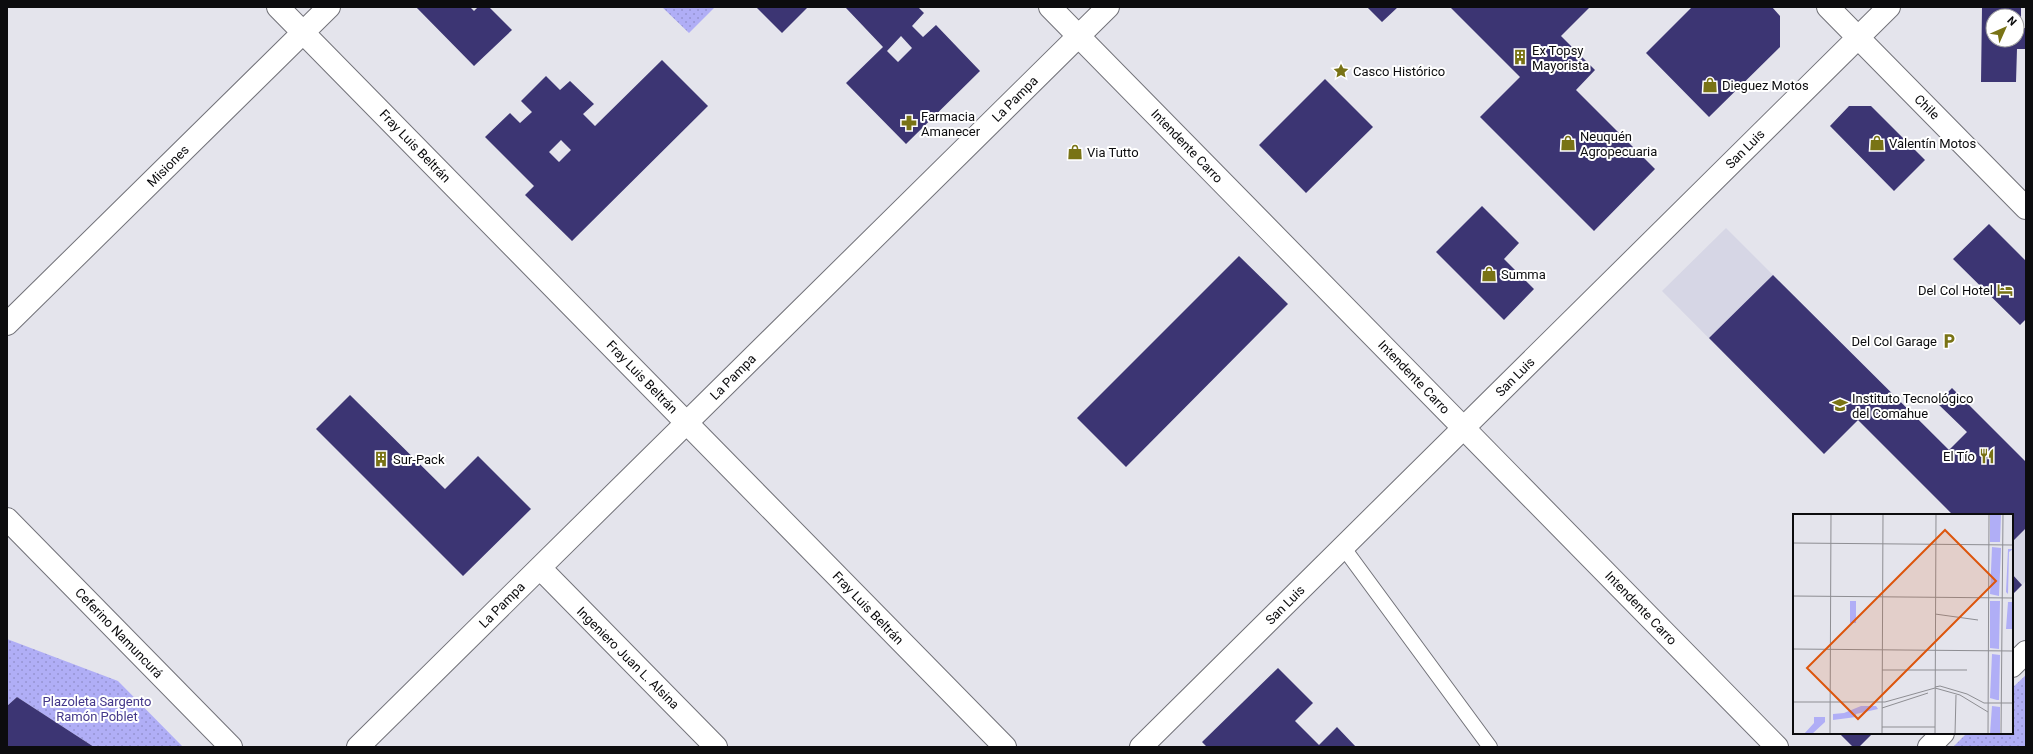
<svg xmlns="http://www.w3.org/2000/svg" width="2033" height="754" font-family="Roboto,sans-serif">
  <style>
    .built { fill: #d6d6e5 }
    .grass { fill: url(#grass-dots) }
    .building { fill: #3c3573; fill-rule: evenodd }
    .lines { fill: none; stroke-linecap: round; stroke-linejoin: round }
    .service-casing { stroke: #727279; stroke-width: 16 }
    .minor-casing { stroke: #727279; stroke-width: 24 }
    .tertiary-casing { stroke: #727279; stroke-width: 24 }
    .secondary-casing { stroke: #727279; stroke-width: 24 }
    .service { stroke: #fff; stroke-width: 14 }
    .minor { stroke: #fff; stroke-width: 22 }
    .tertiary { stroke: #fff; stroke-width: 22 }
    .secondary { stroke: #fff; stroke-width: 22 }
    .labels { text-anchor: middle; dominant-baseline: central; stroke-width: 4; stroke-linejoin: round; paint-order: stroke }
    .poi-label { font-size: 13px; fill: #0c0c0e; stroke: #fff; text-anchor: start }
    .street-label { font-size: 13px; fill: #0c0c0e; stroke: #fff }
    .park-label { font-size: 13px; fill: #43378a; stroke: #fff }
    .inset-road { fill: none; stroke: #8e8e93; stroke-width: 1 }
    .view { fill: #dd550c; fill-opacity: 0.15; stroke: #dd550c; stroke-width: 2 }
    .inset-edge { fill: none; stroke: #0c0c0e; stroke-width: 2 }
  </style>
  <defs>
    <pattern id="grass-dots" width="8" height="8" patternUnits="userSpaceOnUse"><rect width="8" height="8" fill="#b0aef6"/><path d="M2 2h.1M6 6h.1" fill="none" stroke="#9694d2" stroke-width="1.8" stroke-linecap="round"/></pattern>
  </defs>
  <rect width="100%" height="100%" fill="#e4e4ec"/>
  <path class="built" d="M1726,228L2026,528V581L2022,585L2012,574V515H1953L1858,420L1824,454L1662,291Z"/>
  <path class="grass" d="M662,7H715L689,33Z
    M7,639L118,681L183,747H94L17,697L7,706Z
    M2026,675V747H1953L1967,733H2012V688Z"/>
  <path class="building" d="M416,7H470L474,11L478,7H489L512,30L474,66Z
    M756,7H808L782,33Z
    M847,7H918L924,13L912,26L923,37L936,25L980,71L906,144L846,83L883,47L846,8ZM901,36L912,48L898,62L887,51Z
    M1367,7H1398L1382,22Z
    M1450,7H1590L1561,36L1595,70L1576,90L1655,169L1594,231L1480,117L1520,77Z
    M1692,7H1772L1780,16V47L1709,117L1646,53Z
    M1982,7H2021V28H2026V49H2017L2016,82H1981ZM1993,16H2017V40H1993Z
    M662,60L708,106L572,241L525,195L534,186L485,137L510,113L520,123L532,112L521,101L546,76L560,90L570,81L594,104L583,114L595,126ZM561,140L571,150L559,162L549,152Z
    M1325,79L1373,127L1306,193L1259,145Z
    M1849,106H1871L1925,160L1894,191L1830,126Z
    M1482,206L1519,243L1504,259L1534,289L1504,320L1436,252Z
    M1989,224L2026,261V319L2020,325L1953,259Z
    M1239,256L1288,304L1126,467L1077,418Z
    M1773,275L1949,450L1967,432L1937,403L1952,388L2026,462V528L2012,542V515H1953L1858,420L1824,454L1709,338Z
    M350,395L445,489L478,456L531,509L463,576L316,429Z
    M2012,574L2022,585L2012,595Z
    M1278,668L1313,703L1295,721L1319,745L1337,727L1356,747H1207L1202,742Z
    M17,697L94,747H7V706Z
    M1839,733H1873L1859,747H1853Z"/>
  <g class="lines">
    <defs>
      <path id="service" d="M1343,547L1490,747"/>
      <path id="minor" d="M1050,7L1777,747
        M1828,7L2026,208
        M7,324L329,7
        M7,519L231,747
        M540,568L716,747
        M358,747L1108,7
        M1141,747L1889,7"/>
      <path id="tertiary" d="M278,7L1005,747"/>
      <path id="secondary" d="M2012,666L2026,652
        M1929,747L1943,733"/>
    </defs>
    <use href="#service" class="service-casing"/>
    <use href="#minor" class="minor-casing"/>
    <use href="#tertiary" class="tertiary-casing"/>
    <use href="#secondary" class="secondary-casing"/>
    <use href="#service" class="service"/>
    <use href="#minor" class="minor"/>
    <use href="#tertiary" class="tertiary"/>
    <use href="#secondary" class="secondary"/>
  </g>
  <defs>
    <symbol id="building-bare" viewBox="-9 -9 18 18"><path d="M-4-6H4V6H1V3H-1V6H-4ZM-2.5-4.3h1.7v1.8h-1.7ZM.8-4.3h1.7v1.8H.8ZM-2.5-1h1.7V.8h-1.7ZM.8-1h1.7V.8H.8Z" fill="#797315" stroke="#fff" stroke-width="2.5" paint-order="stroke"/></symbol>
    <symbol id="sight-bare" viewBox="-9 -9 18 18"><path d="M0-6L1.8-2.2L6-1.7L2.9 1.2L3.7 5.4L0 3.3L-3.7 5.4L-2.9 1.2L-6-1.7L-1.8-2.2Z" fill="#797315" stroke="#fff" stroke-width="2.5" paint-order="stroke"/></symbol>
    <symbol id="shop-bare" viewBox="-9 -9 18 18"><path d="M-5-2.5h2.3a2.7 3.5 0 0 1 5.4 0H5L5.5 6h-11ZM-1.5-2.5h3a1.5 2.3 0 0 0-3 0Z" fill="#797315" stroke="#fff" stroke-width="2.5" paint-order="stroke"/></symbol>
    <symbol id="pharmacy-bare" viewBox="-9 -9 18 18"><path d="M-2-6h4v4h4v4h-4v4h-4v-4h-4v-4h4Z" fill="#797315" stroke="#fff" stroke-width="2.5" paint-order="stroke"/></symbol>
    <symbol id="hotel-bare" viewBox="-9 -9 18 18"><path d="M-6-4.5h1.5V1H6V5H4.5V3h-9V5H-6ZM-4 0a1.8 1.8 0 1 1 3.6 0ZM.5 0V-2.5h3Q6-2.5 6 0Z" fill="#797315" stroke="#fff" stroke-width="2.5" paint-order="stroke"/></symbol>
    <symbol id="parking-bare" viewBox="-9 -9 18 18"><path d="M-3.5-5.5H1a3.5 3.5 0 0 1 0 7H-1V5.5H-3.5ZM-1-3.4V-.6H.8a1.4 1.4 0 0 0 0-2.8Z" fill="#797315" stroke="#fff" stroke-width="2.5" paint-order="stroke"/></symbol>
    <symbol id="school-bare" viewBox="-9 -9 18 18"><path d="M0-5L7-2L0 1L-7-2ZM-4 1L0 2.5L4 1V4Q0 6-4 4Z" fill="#797315" stroke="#fff" stroke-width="2.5" paint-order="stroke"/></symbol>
    <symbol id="restaurant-bare" viewBox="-9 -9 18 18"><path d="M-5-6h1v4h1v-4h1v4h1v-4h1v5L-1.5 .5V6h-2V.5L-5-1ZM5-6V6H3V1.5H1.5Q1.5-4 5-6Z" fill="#797315" stroke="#fff" stroke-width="2.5" paint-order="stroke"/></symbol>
  </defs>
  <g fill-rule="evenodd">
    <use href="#building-bare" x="1509" y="46" width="22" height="22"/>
    <use href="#sight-bare" x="1330" y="60" width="22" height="22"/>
    <use href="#shop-bare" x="1699" y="74" width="22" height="22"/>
    <use href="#pharmacy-bare" x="898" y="112" width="22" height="22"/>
    <use href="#shop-bare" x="1557" y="132" width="22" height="22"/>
    <use href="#shop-bare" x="1866" y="132" width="22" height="22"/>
    <use href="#shop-bare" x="1064" y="141" width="22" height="22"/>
    <use href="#shop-bare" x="1478" y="263" width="22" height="22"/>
    <use href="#hotel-bare" x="1994" y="279" width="22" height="22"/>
    <use href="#parking-bare" x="1938" y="330" width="22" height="22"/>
    <use href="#school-bare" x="1829" y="394" width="22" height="22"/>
    <use href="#restaurant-bare" x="1976" y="445" width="22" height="22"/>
    <use href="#building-bare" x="370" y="448" width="22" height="22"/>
  </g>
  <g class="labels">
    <g class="poi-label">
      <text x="1532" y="50">Ex Topsy<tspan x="1532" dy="15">Mayorista</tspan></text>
      <text x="1353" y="71">Casco Histórico</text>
      <text x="1722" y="85">Dieguez Motos</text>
      <text x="921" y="116">Farmacia<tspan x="921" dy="15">Amanecer</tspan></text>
      <text x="1580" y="136">Neuquén<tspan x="1580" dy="15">Agropecuaria</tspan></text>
      <text x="1889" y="143">Valentín Motos</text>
      <text x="1087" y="152">Via Tutto</text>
      <text x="1501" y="274">Summa</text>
      <text x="1993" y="290" text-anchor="end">Del Col Hotel</text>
      <text x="1937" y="341" text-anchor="end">Del Col Garage</text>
      <text x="1852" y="398">Instituto Tecnológico<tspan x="1852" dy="15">del Comahue</tspan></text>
      <text x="1975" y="456" text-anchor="end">El Tío</text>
      <text x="393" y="459">Sur-Pack</text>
    </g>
    <g class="street-label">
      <text transform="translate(1015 99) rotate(-45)">La Pampa</text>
      <text transform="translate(1927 107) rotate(45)">Chile</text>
      <text transform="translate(415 146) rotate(46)">Fray Luis Beltrán</text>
      <text transform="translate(1187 146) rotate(46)">Intendente Carro</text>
      <text transform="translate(1745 149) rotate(-45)">San Luis</text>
      <text transform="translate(168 166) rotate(-45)">Misiones</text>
      <text transform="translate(642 377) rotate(46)">Fray Luis Beltrán</text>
      <text transform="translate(733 377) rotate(-45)">La Pampa</text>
      <text transform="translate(1414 377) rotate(46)">Intendente Carro</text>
      <text transform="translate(1515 377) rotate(-45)">San Luis</text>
      <text transform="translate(502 605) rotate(-45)">La Pampa</text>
      <text transform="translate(1285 605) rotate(-45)">San Luis</text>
      <text transform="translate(868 608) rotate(46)">Fray Luis Beltrán</text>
      <text transform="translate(1641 608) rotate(46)">Intendente Carro</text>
      <text transform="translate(119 633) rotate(46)">Ceferino Namuncurá</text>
      <text transform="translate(628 658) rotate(45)">Ingeniero Juan L. Alsina</text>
    </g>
    <g class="park-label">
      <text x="97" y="701">Plazoleta Sargento<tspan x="97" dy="15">Ramón Poblet</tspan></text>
    </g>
  </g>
  <g transform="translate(1793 514)">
    <rect width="220" height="220" fill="#e4e4ec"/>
    <path d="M197,0H208L207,28H197ZM199,33L208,34L206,82L197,80ZM57,87H63V109H57ZM197,87H207L206,135L197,134ZM215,88H220V115H213ZM199,140L207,141L206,186H204L197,184ZM68,192H83L85,195L63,200V203L40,206V200L51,199ZM199,192L207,193V220H197ZM21,203H32V208L19,220H11L21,209Z" fill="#b0aef6"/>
    <path d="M215,35H220L216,38L215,80L213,78Z" fill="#b0aef6"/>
    <path class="inset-road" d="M0,29L220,31M0,82L220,84M142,100L185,106M0,135L220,137M89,156H174M142,173L147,172L174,180L191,189H220M0,188H92L142,174L167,181L195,198M89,194L135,179M89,213H142M37,220L38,0M89,220L90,0M142,220L143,0M162,220L163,181M195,220L196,0M208,220L210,0"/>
    <path class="view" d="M152,16L203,67L65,205L14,154Z"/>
    <rect width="220" height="220" class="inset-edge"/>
  </g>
  <rect width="2033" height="754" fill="none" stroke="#0c0c0e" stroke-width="16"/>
  <g transform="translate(2005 28) rotate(45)"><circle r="19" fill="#ffffff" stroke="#9e9e9f"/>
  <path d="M0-3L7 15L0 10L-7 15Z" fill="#797315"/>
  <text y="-6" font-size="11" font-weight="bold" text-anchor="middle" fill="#0c0c0e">N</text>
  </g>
</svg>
